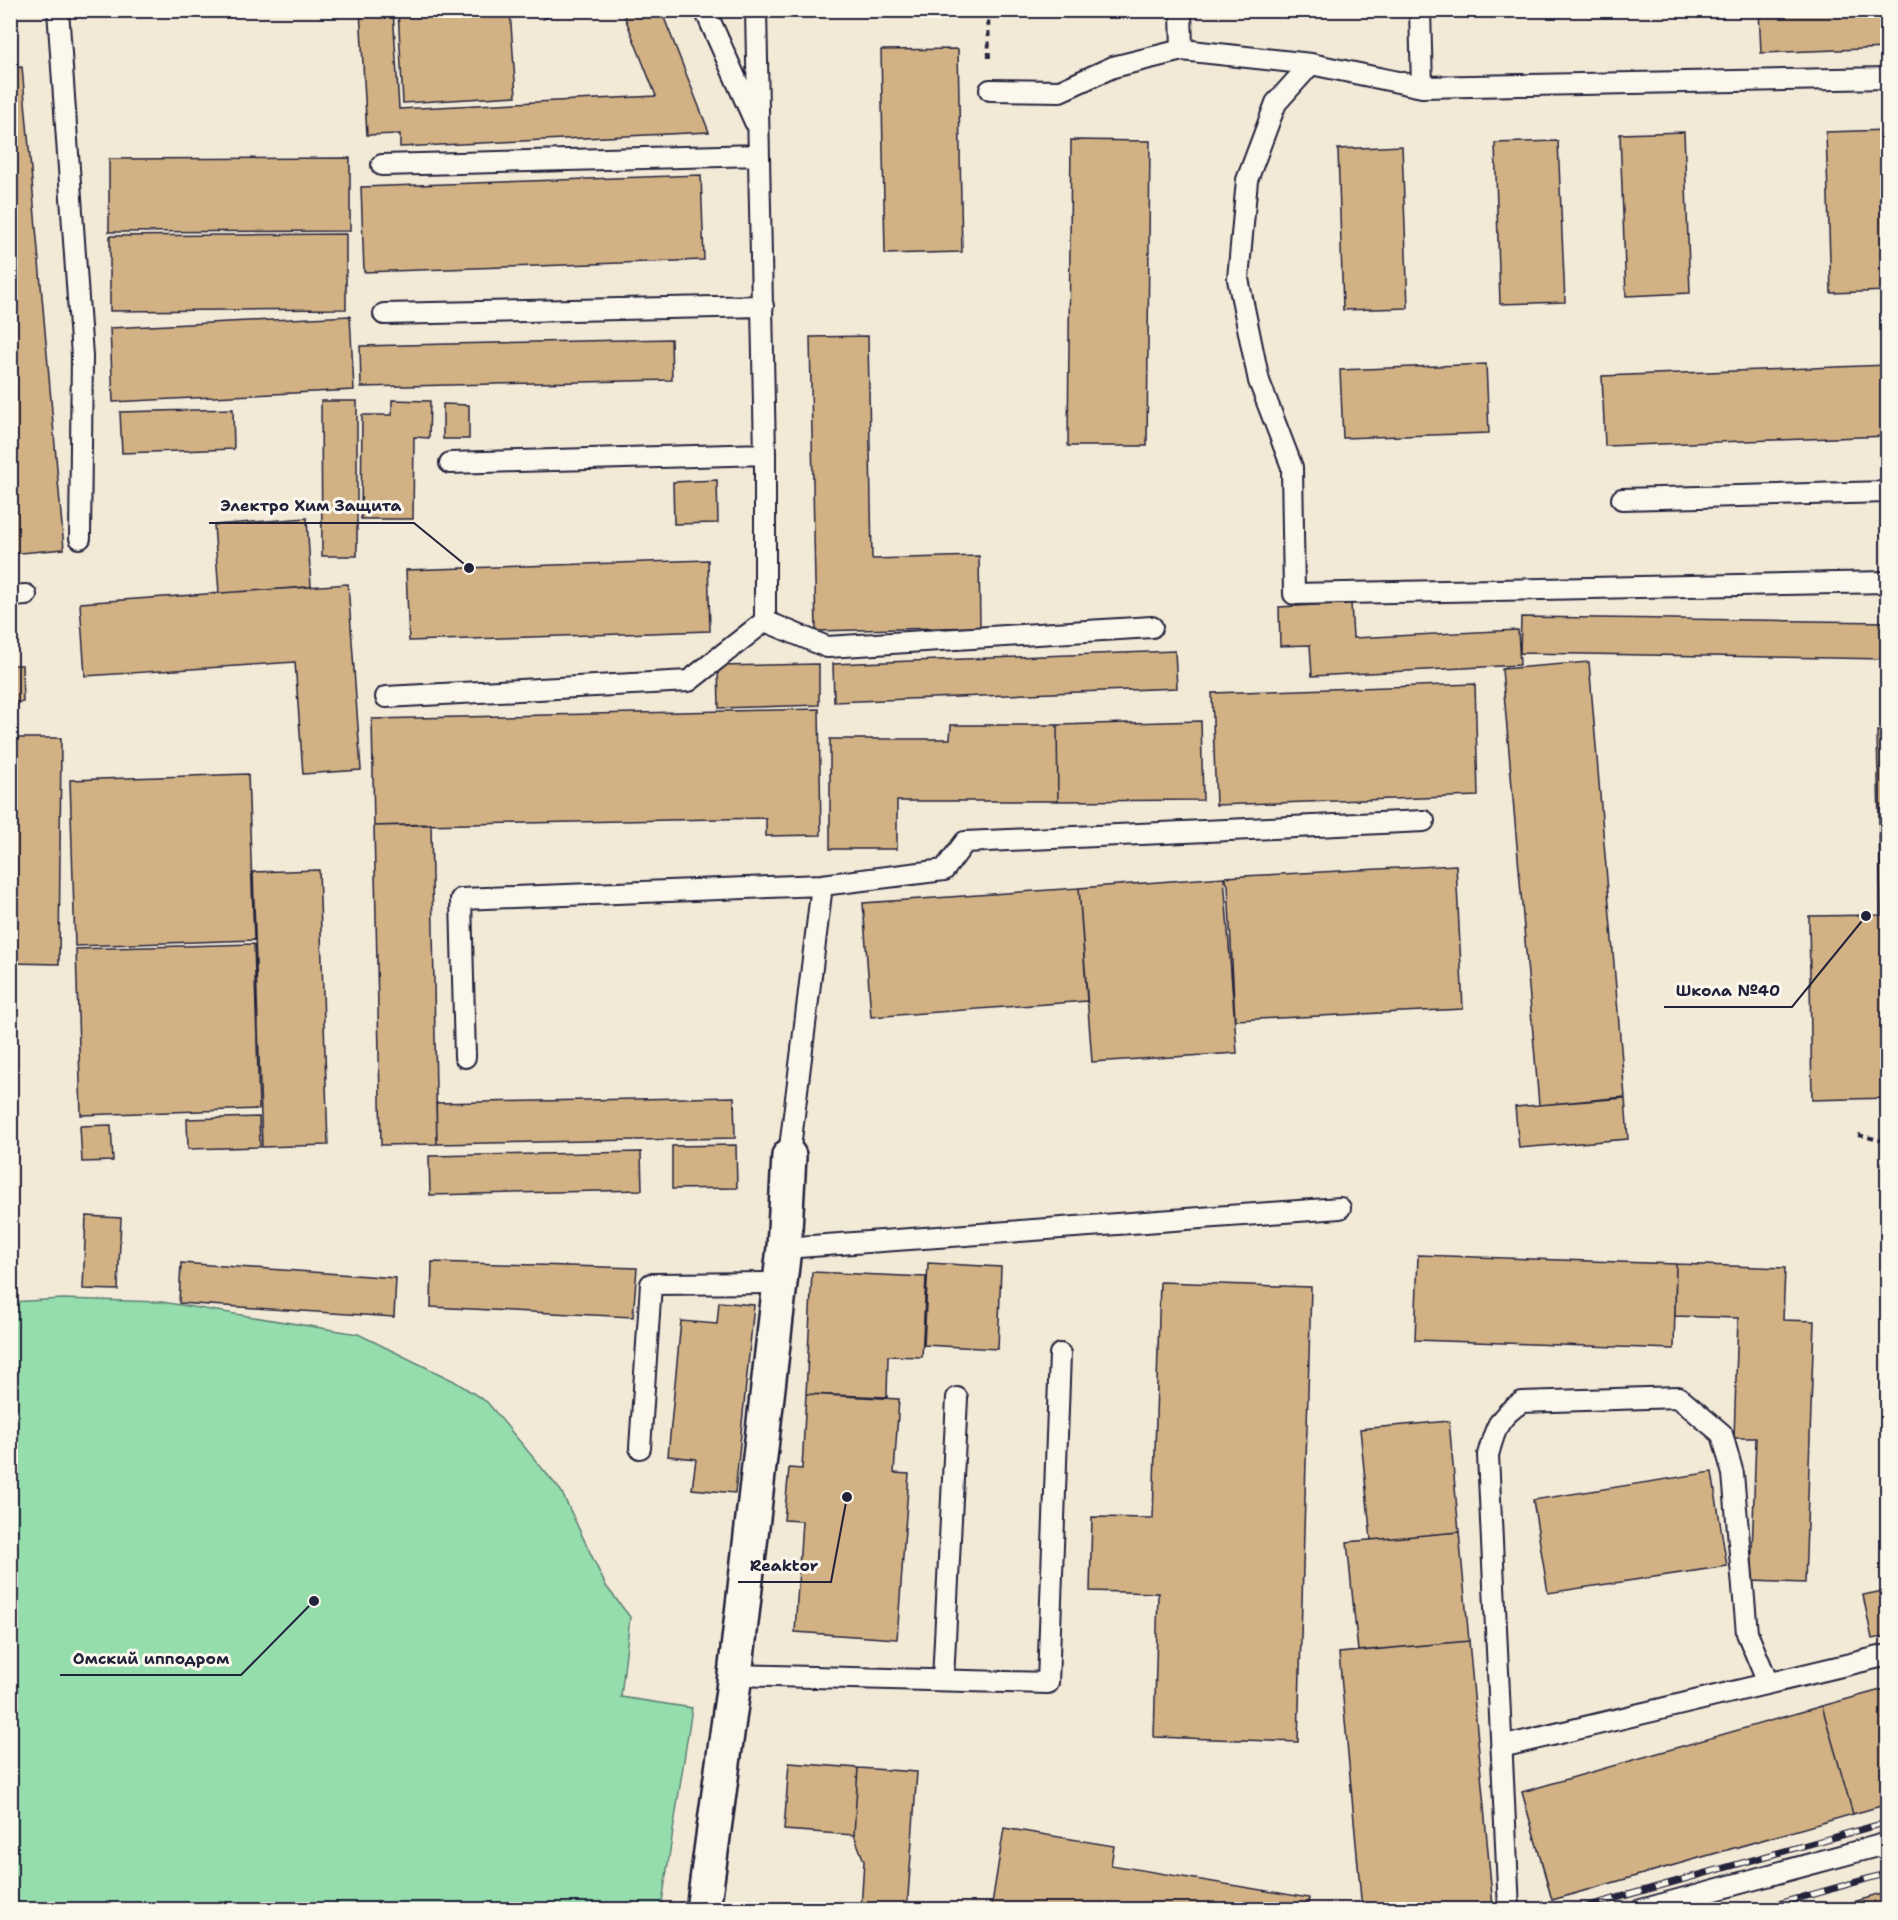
<svg xmlns="http://www.w3.org/2000/svg" width="1898" height="1920" font-family="'Shantell Sans',sans-serif">
  <style>
    .green { fill: #95ddad; stroke: #5c8074; stroke-width: 1.5 }
    .building { fill: #d2b285; stroke: #22223b; stroke-width: 1.5 }
    .lines { fill: none; stroke-linecap: round; stroke-linejoin: round }
    .service-casing { stroke: #22223b; stroke-width: 24 }
    .minor-casing { stroke: #22223b; stroke-width: 38 }
    .path { stroke: #22223b; stroke-width: 4; stroke-dasharray: 6 4.5; stroke-linecap: butt }
    .service { stroke: #fbf7ec; stroke-width: 20 }
    .minor { stroke: #fbf7ec; stroke-width: 33 }
    .rail-casing { stroke: #22223b; stroke-width: 7 }
    .rail { stroke: #fbf7ec; stroke-width: 4.5; stroke-dasharray: 14; stroke-linecap: butt }
    .leader { fill: none; stroke: #22223b; stroke-width: 2 }
    .callout-dot { fill: #22223b; stroke: #fbf7ec; stroke-width: 2 }
    .callout-label { font-size: 16px; text-anchor: middle; font-weight: bold; fill: #22223b; stroke: #fbf7ec; stroke-width: 6; stroke-linejoin: round; paint-order: stroke }
  </style>
  <rect width="100%" height="100%" fill="#f3e9d7"/>
  <filter id="ink" filterUnits="userSpaceOnUse"><feTurbulence type="fractalNoise" baseFrequency=".0167" numOctaves="2"/><feDisplacementMap in="SourceGraphic" scale="12" xChannelSelector="R" yChannelSelector="G"/><feConvolveMatrix kernelMatrix="1 2 1 2 8 2 1 2 1" color-interpolation-filters="sRGB"/></filter>
  <g filter="url(#ink)">
    <path class="green" d="M62,1299L162,1302L358,1334L454,1381L487,1402L561,1491L606,1586L630,1617L621,1697L692,1708L661,1909H11V1302Z"/>
    <path class="building" d="M360,10H393L399,109L656,96L622,10H661L709,132L400,147V134L367,135Z
      M398,10H510L516,96L403,103Z
      M540,10H564L543,19Z
      M1759,10H1888V48L1761,53Z
      M958,49L962,252L885,254L881,50Z
      M22,67L64,549L10,554V68Z
      M1888,130V291L1831,293L1826,132Z
      M1684,132L1690,293L1626,296L1620,134Z
      M1071,140L1150,141L1147,446H1068Z
      M1558,141L1565,302L1500,304L1495,143Z
      M1402,146L1408,308L1343,310L1338,149Z
      M350,158V231L109,232V159Z
      M701,175L704,260L364,272L361,187Z
      M346,234V309L110,311V236Z
      M350,316L354,390L113,402L110,328Z
      M868,336L872,559L979,556L980,627L816,631L810,337Z
      M671,339L672,380L361,387L360,346Z
      M1486,364L1489,433L1343,438L1340,370Z
      M1888,365V436L1605,446L1602,376Z
      M392,400L430,401L429,438L414,437L413,519H361L362,415H392Z
      M321,401H357V556H322Z
      M443,404L469,405V439H443Z
      M233,409L234,449L122,453L120,412Z
      M717,480L718,523L674,524L673,482Z
      M307,518L311,587L219,593L214,525Z
      M708,560L710,631L409,641L406,570Z
      M348,584L361,770L303,774L295,662L85,676L80,603Z
      M1351,603L1353,638L1518,630L1520,665L1312,676L1310,645L1280,646L1279,607Z
      M1521,617L1888,622V659L1520,653Z
      M1175,651L1177,688L834,702L833,664Z
      M1589,662L1625,1097L1539,1105L1502,669Z
      M819,664V705L719,708L718,666Z
      M10,665H22L23,702H10Z
      M1475,684L1478,796L1216,805L1212,693Z
      M819,709L821,835L766,836V818L374,826L372,719Z
      M1201,721L1203,800L1058,801L1057,725Z
      M951,725H1057L1058,801H897V849H830V739H950Z
      M1877,731H1888V1098L1812,1100L1809,916L1881,915Z
      M10,738H61L59,964L10,963Z
      M248,774L254,940L75,946L70,780Z
      M431,824L437,1144L381,1145L374,826Z
      M1456,865L1463,1009L1235,1020L1228,885L1224,877Z
      M319,870L328,1145L262,1147L253,872Z
      M1224,877L1237,1053L1092,1062L1079,888Z
      M1079,888L1087,1001L871,1017L863,903Z
      M254,944L259,1109L81,1115L76,949Z
      M734,1097L735,1138L437,1144L436,1103Z
      M1625,1098L1628,1139L1519,1148L1515,1107Z
      M259,1117L260,1147L188,1149L187,1119Z
      M111,1125L113,1161L82,1162L80,1126Z
      M736,1145L737,1188L672,1189V1146Z
      M641,1152L642,1190L430,1195L429,1156Z
      M86,1216L121,1218L118,1290L83,1289Z
      M1418,1255L1676,1264L1674,1349L1415,1340Z
      M432,1262L637,1268L633,1317L431,1307Z
      M181,1263L396,1278L394,1317L179,1303Z
      M928,1263L1001,1267L998,1349L924,1345Z
      M1676,1264L1785,1268L1783,1320L1814,1321L1805,1583L1751,1581L1756,1438H1734L1738,1318L1675,1316Z
      M812,1272L926,1277L922,1357L888,1356L887,1397L806,1394Z
      M1160,1282L1311,1287L1298,1742L1154,1737L1158,1593L1090,1591L1092,1517L1153,1518Z
      M719,1302L754,1305L735,1493L692,1489L696,1459L668,1456L681,1321L717,1324Z
      M806,1394L899,1399L894,1473L909,1474L897,1639L795,1632L802,1521L784,1520L789,1468L802,1469Z
      M1449,1421L1459,1532L1371,1540L1360,1429Z
      M1712,1472L1727,1566L1548,1593L1533,1500Z
      M1459,1532L1469,1641L1358,1651L1347,1542Z
      M1888,1590V1636L1872,1639L1863,1595Z
      M1469,1641L1493,1907L1461,1910H1362L1339,1653Z
      M1888,1688V1804L1853,1814L1822,1706Z
      M1822,1706L1853,1814L1552,1900L1522,1792Z
      M789,1763L858,1768L854,1835L784,1830Z
      M858,1768L917,1772L907,1910H861L864,1861L854,1835Z
      M1004,1828L1114,1846L1111,1865L1309,1898L1307,1910H991Z
      M1888,1892V1910H1826Z"/>
    <g class="lines">
      <defs>
        <path id="service" d="M58,10L82,356L80,538
          M705,10L755,122
          M1181,10L1182,50L1311,64L1422,87L1888,78
          M1420,10L1422,87
          M1311,64L1276,103L1247,180L1238,279L1259,381L1292,467L1294,594L1888,582
          M990,90L1060,91L1113,67L1182,50
          M382,165L759,155
          M384,314L763,306
          M450,463L765,454
          M1622,499L1888,492
          M10,596L26,595
          M765,621L827,647L1152,627
          M386,697L689,681L765,621V454L756,10
          M465,1057L461,899L822,885L944,870L965,842L1424,821
          M789,1156L822,885
          M784,1248L1340,1208
          M640,1448L651,1284L780,1283
          M735,1675L1048,1683L1060,1354
          M943,1680L957,1398
          M1501,1747L1888,1655
          M1509,1910L1488,1455C1495,1429 1498,1417 1522,1402L1678,1397L1722,1434L1733,1474L1747,1633L1768,1683
          M1641,1910L1888,1843"/>
        <path id="minor" d="M703,1910L735,1675L784,1248L789,1156"/>
      </defs>
      <use href="#service" class="service-casing"/>
      <use href="#minor" class="minor-casing"/>
      <path class="path" d="M988,10L989,62
        M1858,1135L1888,1142"/>
      <use href="#service" class="service"/>
      <use href="#minor" class="minor"/>
      <defs>
        <path id="rail" d="M1574,1910L1888,1822
          M1757,1910L1888,1873"/>
      </defs>
      <use href="#rail" class="rail-casing"/>
      <use href="#rail" class="rail"/>
    </g>
  </g>
  <path class="leader" d="M469 568L414 523H209M1866 916L1792 1007H1664M847 1497L831 1582H738M314 1601L241 1675H60"/>
  <g class="callout-dot">
    <circle cx="469" cy="568" r="6"/>
    <circle cx="1866" cy="916" r="6"/>
    <circle cx="847" cy="1497" r="6"/>
    <circle cx="314" cy="1601" r="6"/>
  </g>
  <g class="callout-label">
    <text x="311" y="511">Электро Хим Защита</text>
    <text x="1728" y="996">Школа №40</text>
    <text x="784" y="1571">Reaktor</text>
    <text x="151" y="1664">Омский ипподром</text>
  </g>
  <rect width="1898" height="1920" fill="none" stroke="#fbf7ec" stroke-width="36"/>
  <rect x="18" y="18" width="1862" height="1884" fill="none" stroke="#22223b" stroke-width="2" filter="url(#ink)"/>
</svg>
